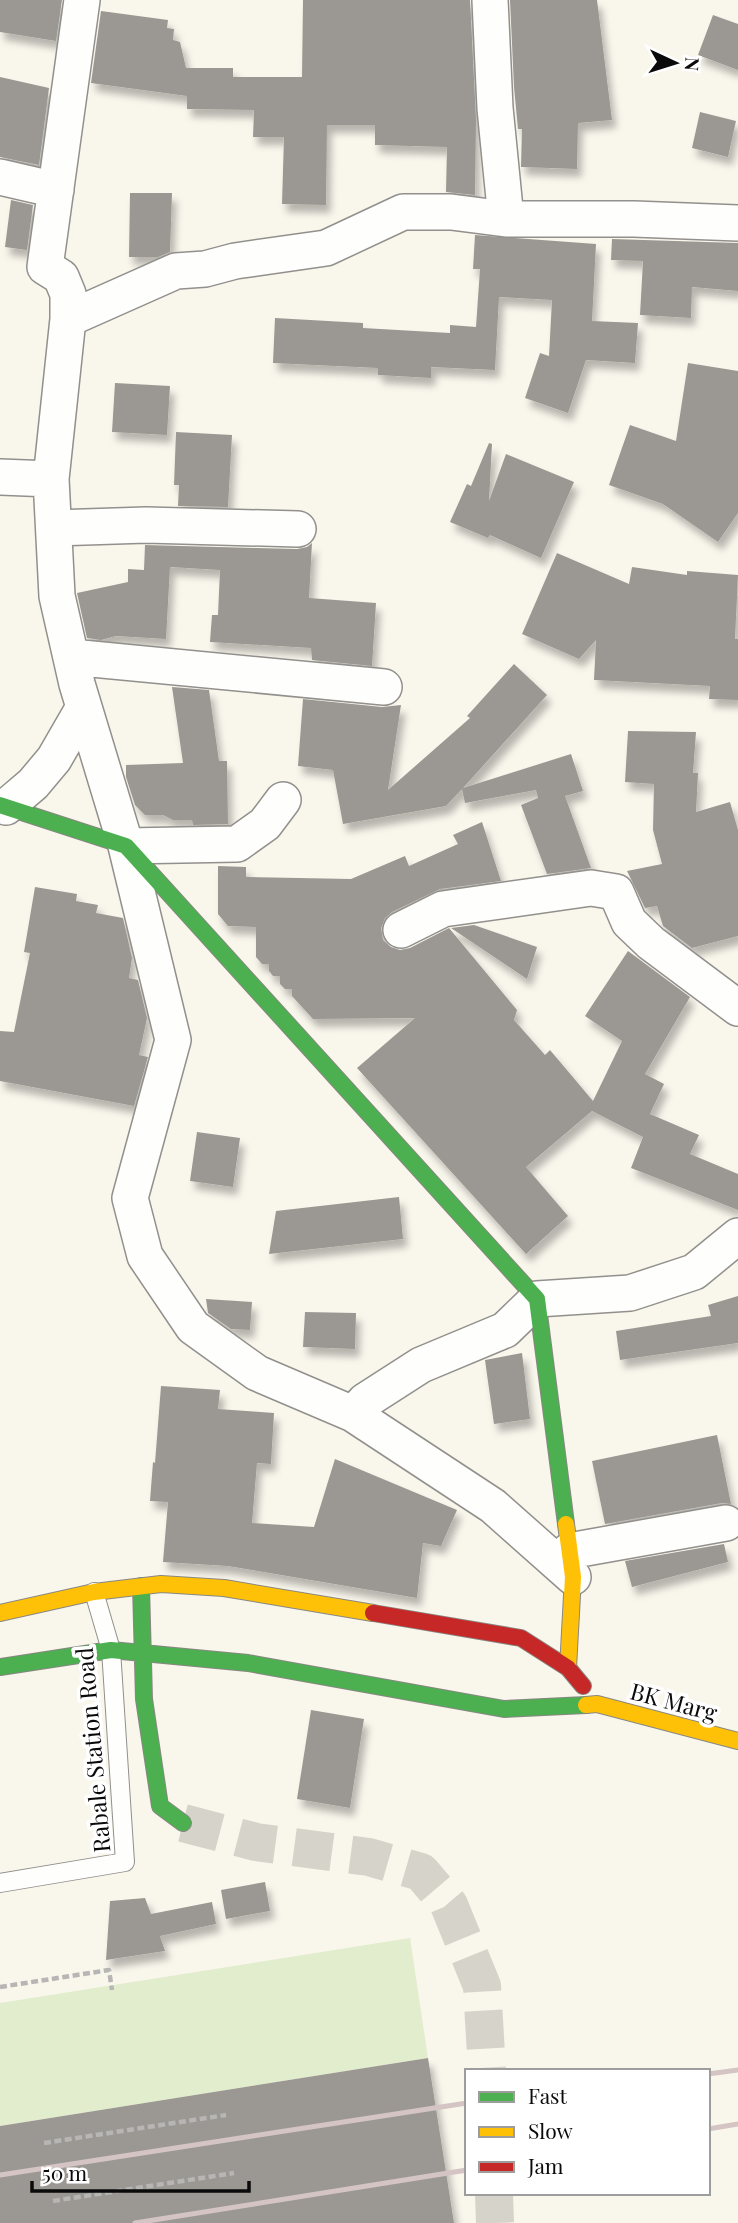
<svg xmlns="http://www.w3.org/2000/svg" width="738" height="2223" font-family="'Playfair Display',serif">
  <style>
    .green { fill: #e2edcd }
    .building { fill: #9b9893; filter: url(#shadow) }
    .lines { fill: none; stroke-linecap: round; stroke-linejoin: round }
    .secondary-tunnel { stroke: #d5d3ca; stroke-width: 38; stroke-dasharray: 38 19; stroke-linecap: butt }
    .lane-casing { stroke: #92908c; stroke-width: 20 }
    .street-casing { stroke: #92908c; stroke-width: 38 }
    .fast-casing { stroke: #888782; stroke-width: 18 }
    .slow-casing { stroke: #888782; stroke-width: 18 }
    .jam-casing { stroke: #888782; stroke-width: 18 }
    .path { stroke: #b7b6b5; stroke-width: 4.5; stroke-dasharray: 7 3.5; stroke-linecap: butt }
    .lane { stroke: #fefefc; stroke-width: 18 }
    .street { stroke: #fefefc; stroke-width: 35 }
    .fast { stroke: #4caf50; stroke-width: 16 }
    .slow { stroke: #ffc107; stroke-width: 16 }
    .jam { stroke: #c62828; stroke-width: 16 }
    .rail { stroke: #d5c4c4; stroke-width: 5 }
    .labels { text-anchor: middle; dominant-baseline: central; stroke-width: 7; stroke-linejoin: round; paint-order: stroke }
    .street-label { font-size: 23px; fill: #0a0a0a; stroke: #fff }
  </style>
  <defs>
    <filter id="shadow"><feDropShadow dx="4.5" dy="8" stdDeviation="3.5" flood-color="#0004"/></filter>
  </defs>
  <rect width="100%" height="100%" fill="#f9f6ec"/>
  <path class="green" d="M410,1938L428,2058L0,2126V2003Z"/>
  <path class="building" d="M0,0H62L56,41L0,32Z
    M303,0H470L476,119L475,195L446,192L447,147L375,145V125H327L326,205L282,204L284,137H253L254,110L187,109V96L91,83L101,11L168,20L167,28L174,29L173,40L180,42L186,68H233V77H302Z
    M510,0H597L612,120L578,123L577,169L521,167L522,129H518L514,87Z
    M713,15L738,24V70L698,55Z
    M0,77L49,88L39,165L0,157Z
    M700,112L736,121L728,157L692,148Z
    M130,193H172L170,252L158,257H129Z
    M11,200L33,205L27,250L5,247Z
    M475,235L596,244L592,321L638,323L635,363L586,360L568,413L525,398L540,353L549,356L552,300L499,297L495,370L431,367V378L378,375V368L273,363L275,318L363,323V328L450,333V325L476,327L480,269H473Z
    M612,239L738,243V291L692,287L691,318L640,315L643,261L611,260Z
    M688,363L738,371V513L718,542L663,504L609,485L630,425L676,441Z
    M115,383L170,386L167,435L112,432Z
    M176,432L232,435L228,507L178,506L179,485H174Z
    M489,443L492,444L489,501L506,454L574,482L541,558L490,535L488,538L450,522L467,484L471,486Z
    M312,543L309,598L376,603L372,666L312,660L311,648L210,642L212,615H218L220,570L170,567L166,639L116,636L101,640L87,638L77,593L128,582V569L144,570L145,545L297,549L307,547Z
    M557,553L629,584L632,567L687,575V571L738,575L735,639H738V700L709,699L710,686L594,680L596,640L579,659L522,634Z
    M514,664L547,695L463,788L571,754L583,791L565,796L591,868L547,874L521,805L538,798L536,790L465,803L462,789L446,806L343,824L333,770L298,766L303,699L382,707L401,705L388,790L470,718L467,716Z
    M172,687L209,690L219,761H227L228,824L193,825L192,820H173L163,815H145L135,805L126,777V765L183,763Z
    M628,731L696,732L693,773H698L696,812L730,802L738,830V936L692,948L663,926L657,906L645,908L627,871L662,864L653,830L654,784L625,782Z
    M482,822L501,881L440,889L392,912L385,918L381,928L383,940L391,947L400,950L410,948L449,928L517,1010L514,1020L545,1055L550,1050L593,1101L622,1041L585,1016L628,951L690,997L645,1074L664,1084L650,1114L699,1135L690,1154L738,1174V1210L631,1168L643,1137L592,1111L526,1167L568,1216L526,1254L357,1068L415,1018L313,1019L292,996V989H285L280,984V976H273L269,971V964H262L256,957V927L228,926L218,914V866L246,867V877L351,879L405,856L409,866L458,844L453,835Z
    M35,887L77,894L76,901L98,905L96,913L123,918L132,958L129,978L138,980L147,1018L139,1055L148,1057L134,1106L0,1081V1031L14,1032L30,953L24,952Z
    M474,925L537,947L527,979L451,928Z
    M197,1132L240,1138L233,1187L190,1181Z
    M399,1197L403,1239L269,1254L276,1211Z
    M738,1296V1343L620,1360L616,1331L711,1316L708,1305Z
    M206,1299L252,1302L250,1330L231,1329L208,1313Z
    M305,1312L356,1313L355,1349L303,1347Z
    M522,1353L530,1419L494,1424L485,1360Z
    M161,1386L220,1390L218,1409L274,1413L271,1464L257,1463L252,1523L314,1527L335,1459L457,1510L441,1546L423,1543L417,1598L228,1566L163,1562L168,1502L150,1501L153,1462L155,1463Z
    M717,1435L731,1504L722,1503L605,1524L592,1461Z
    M724,1544L728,1562L632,1587L625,1561Z
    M311,1710L364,1719L350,1808L297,1799Z
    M265,1882L270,1911L226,1919L221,1890Z
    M145,1898L151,1914L212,1902L216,1924L160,1936L165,1951L106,1960L110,1901Z
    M428,2058L454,2223H0V2126Z"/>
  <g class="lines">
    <path class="secondary-tunnel" d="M183,1823L256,1842L369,1857L421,1872L449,1905L482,1986L487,2071
      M494,2193L495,2223"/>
    <defs>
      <path id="lane" d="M0,1883L125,1862L111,1650L94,1592"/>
      <path id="street" d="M82,0L45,267L61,277L68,294V319L51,479L57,596L77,684L126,846L173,1040L130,1198L145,1256L193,1327L257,1373L353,1414L493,1506L573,1577
        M490,0L495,108L506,219
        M0,177L56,190
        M68,319L176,271L205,269L235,261L326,248L403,212H451L506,219H634L738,223
        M0,477L51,479
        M54,528L146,525L298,529
        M71,657L384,687
        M6,807L33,784L54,759L84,707
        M126,846L237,844L265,824L283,800
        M401,930L443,909L591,888L616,892L629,922L651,943L738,1008
        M353,1414L365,1401L421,1365L505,1330L537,1299L630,1293L694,1272L738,1236
        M569,1551L726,1523"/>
      <path id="fast" d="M0,805L126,846L537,1299L566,1524
        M141,1586L144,1699L160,1806L183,1823
        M0,1667L111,1650L248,1663L504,1709L586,1705"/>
      <path id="slow" d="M566,1524L573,1577L568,1668
        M0,1613L94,1592L161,1584L224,1588L373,1613
        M586,1705L597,1704L738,1741"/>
      <path id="jam" d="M373,1613L521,1638L568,1668L583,1686"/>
    </defs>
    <use href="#lane" class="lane-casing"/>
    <use href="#street" class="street-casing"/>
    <use href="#fast" class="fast-casing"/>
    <use href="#slow" class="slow-casing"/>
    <use href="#jam" class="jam-casing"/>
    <path class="path" d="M0,1987L109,1970L112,1990
      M44,2143L226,2115
      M53,2201L234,2173"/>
    <use href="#lane" class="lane"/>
    <use href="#street" class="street"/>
    <use href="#fast" class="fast"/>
    <use href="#slow" class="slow"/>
    <use href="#jam" class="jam"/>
    <path class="rail" d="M708,2074L738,2070
      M708,2129L738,2124
      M0,2175L467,2103
      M135,2223L467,2170"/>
  </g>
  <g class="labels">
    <g class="street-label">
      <text transform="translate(674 1701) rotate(15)">BK Marg</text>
      <text transform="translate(92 1750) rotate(-95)">Rabale Station Road</text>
    </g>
  </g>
  <rect x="465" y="2069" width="245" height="126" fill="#ffffff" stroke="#9d9d9d" stroke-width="2"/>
  <rect x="479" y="2092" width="35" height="10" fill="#4caf50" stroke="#9d9d9d" stroke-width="2"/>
  <text x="528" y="2104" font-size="21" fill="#0a0a0a">Fast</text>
  <rect x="479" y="2127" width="35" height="10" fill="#ffc107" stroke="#9d9d9d" stroke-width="2"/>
  <text x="528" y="2139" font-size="21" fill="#0a0a0a">Slow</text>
  <rect x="479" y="2162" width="35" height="10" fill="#c62828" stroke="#9d9d9d" stroke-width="2"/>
  <text x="528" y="2174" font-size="21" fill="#0a0a0a">Jam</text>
  <g transform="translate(675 63) rotate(94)" stroke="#ffffff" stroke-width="5" paint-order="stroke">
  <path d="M0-5L12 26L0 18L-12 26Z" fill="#0a0a0a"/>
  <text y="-10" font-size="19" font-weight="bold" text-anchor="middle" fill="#0a0a0a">N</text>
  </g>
  <path d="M32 2181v10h217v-10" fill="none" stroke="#0a0a0a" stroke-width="3.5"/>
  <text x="42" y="2181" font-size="21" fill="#0a0a0a" stroke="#ffffff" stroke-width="5" paint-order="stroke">50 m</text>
</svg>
